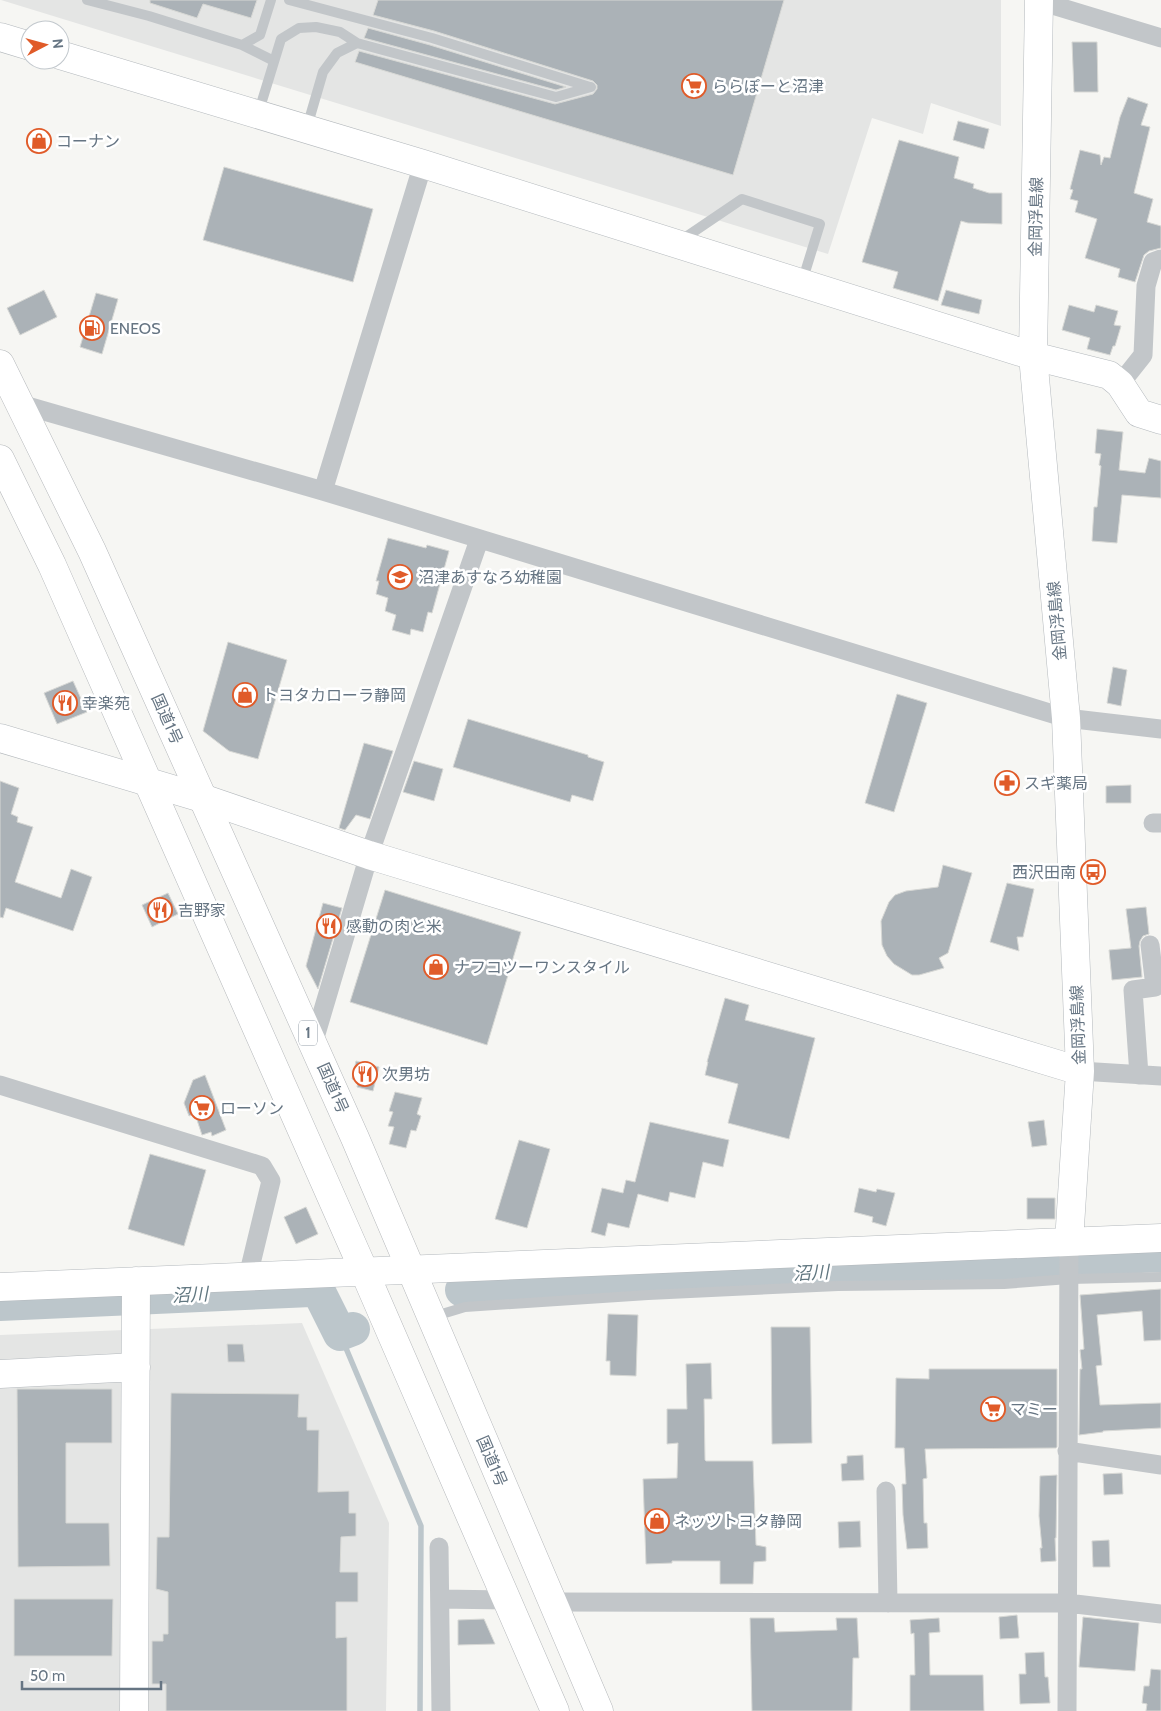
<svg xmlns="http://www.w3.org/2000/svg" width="1161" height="1711" font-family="Cabin,'Noto Sans JP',sans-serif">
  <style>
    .built { fill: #e4e5e4 }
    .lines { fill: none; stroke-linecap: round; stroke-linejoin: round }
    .stream { stroke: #bcc6cb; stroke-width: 5.5 }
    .river { stroke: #bcc6cb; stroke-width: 34 }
    .building { fill: #abb2b7; stroke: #d7d8d5 }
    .secondary-casing { stroke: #b4b9bd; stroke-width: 29 }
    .highway-casing { stroke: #b5b8bb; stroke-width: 29 }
    .lane { stroke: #c2c6c9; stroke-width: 10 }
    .street { stroke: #c2c6c9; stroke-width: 19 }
    .secondary { stroke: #fff; stroke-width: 28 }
    .highway { stroke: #fff; stroke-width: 28 }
    .labels { text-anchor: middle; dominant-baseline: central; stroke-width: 5; stroke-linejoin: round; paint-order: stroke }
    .shield { fill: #fff; stroke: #949ea8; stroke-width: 1 }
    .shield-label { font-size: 15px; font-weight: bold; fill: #667583 }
    .poi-label { font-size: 16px; fill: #667583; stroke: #fff; text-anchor: start }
    .street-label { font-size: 16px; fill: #667583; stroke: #fff }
    .water-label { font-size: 18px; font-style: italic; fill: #617780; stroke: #fff }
  </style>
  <rect width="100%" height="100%" fill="#f6f6f3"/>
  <path class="built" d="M1,0H1001V126L931,103L923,134L872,118L828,254Z
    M302,1323L389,1523L386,1711H0V1335Z"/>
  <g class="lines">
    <path class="stream" d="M340,1334L421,1526L420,1711"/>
    <path class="river" d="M462,1290L1161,1255
      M0,1304L311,1290L319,1292L340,1334L353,1329"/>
  </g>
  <path class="building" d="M150,0H257L251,18L203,4L197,18L150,3Z
    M378,0H784L733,175L355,62L359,51L555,104L593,94L597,89V85L593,81L434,31L373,15Z
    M368,28L430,45L566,87L556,90L364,38Z
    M1072,42H1097L1098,92H1074Z
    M1128,97L1148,104L1141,125L1150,127L1134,193L1153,199L1147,222L1161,226V248L1149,251L1144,255L1135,282L1118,277L1120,269L1085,258L1097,219L1075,212L1078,201L1070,199L1073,190L1070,189L1080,150L1100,155L1101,165L1104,157L1110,158L1120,117Z
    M958,121L989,129L984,149L953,140Z
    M899,140L959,157L954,178L974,184L973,188L989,193H1002V224L968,223L961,221L938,301L893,288L898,272L862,262Z
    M224,167L373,209L353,282L203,240Z
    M44,290L57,317L20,335L7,308Z
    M946,290L982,300L979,314L941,305Z
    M96,293L118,299L102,354L80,347Z
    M1069,305L1094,312L1096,305L1118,311L1114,325L1121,326L1115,346H1113L1110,355L1087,349L1090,338L1062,330Z
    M1097,429L1123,432L1119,470L1145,473L1149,458L1161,461V498L1122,495L1117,543L1092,541L1094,507H1097L1101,466L1099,465L1101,454L1095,453Z
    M388,538L426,548L427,545L449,551L432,613L428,612L423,632L411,629L410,635L392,630L396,615L385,611L388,598L376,594L379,581H376Z
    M228,642L287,660L258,759L229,751L203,731Z
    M1113,667L1127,670L1121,706L1107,703Z
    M73,681L87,712L57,724L44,693Z
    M897,694L927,703L894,812L865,803Z
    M468,719L588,755V757L604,762L593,801L572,795L570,802L453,767Z
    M364,743L393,751L370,819L356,815L345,830L339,828Z
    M414,761L443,769L434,801L403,792Z
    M0,781L19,788L11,814L18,817L17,822L33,827L15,882L61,898L71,869L92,877L73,931L6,908L3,918L0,917Z
    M1131,785V803H1106V786Z
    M943,865L972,873L948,953L939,958L944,968L919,975H912L894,964L887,956L882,945L881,921L889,902L895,895L906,891L938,887Z
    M1007,883L1034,889L1023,937H1017L1019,951L990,942Z
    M385,890L521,932L487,1045L350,1002Z
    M168,893L178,914L152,927L142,905Z
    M323,903L342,908L318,989L306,966Z
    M1146,907L1149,934L1143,936L1140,941L1139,946L1142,977L1112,980L1109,950L1131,948L1126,909Z
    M725,998L749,1005L745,1020L815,1038L789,1139L728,1123L738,1084L705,1075L708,1062H707Z
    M356,1061L379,1067L373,1091L357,1087L358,1081L352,1079Z
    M205,1075L226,1130L212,1136L211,1132L202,1135L195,1114L189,1116L184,1103L193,1080Z
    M395,1092L422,1098L417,1114L421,1116L416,1131L411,1130L406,1148L389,1144L394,1127L388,1126L393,1112L389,1111Z
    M1044,1120L1047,1145L1032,1147L1028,1122Z
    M650,1122L729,1140L723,1167L703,1162L695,1198L670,1192L668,1202L638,1194L629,1228L608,1223L605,1236L591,1232L602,1188L623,1193L626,1180L635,1182Z
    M519,1140L550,1149L527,1228L495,1219Z
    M150,1154L206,1170L184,1246L128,1229Z
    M859,1188L876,1192L877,1189L895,1193L886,1226L872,1222L873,1217L854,1212Z
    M1027,1198H1055V1219H1027Z
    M306,1207L318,1234L296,1244L284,1217Z
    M1161,1289V1340L1144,1341L1142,1311L1097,1315L1102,1365L1096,1366L1100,1405L1161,1403V1428L1103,1431V1432L1079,1435L1080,1369H1082L1080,1350L1084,1349L1080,1295Z
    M608,1314L638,1315L636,1376L610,1375V1361H606Z
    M771,1327H810L812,1443L772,1444Z
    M227,1344H243L245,1362H228Z
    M711,1363L712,1399H704L705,1460L706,1461H753L756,1545L766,1547V1561L754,1562L753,1584H720V1561H672V1563L646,1564L643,1479L677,1478L678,1443L667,1444V1409H687L686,1364Z
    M929,1369H1057V1447L1056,1448L925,1449L927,1478L923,1479L924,1523H927L928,1548L907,1549L903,1515L902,1484H906L904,1448H895L896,1378L929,1379Z
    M17,1389H112V1443H66V1523H109L110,1566L18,1567Z
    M171,1393L299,1394L298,1417H307V1430H319L318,1492L349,1491V1513H356V1536L341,1537L340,1572H358V1602H336V1638L347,1637V1711H166V1684H152V1641H163V1634H168V1592L156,1589L157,1537H169Z
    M863,1455L864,1480L842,1481L841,1464L847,1463V1456Z
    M1122,1473L1123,1494L1104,1495L1103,1474Z
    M1057,1475L1056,1538H1055L1056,1561L1041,1562L1040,1548H1042L1039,1516L1040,1476Z
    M860,1521L861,1547L839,1548L838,1522Z
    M1109,1540L1110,1567H1093L1092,1541Z
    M14,1599H113L112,1656H14Z
    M1017,1615L1019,1638L1000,1639L999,1617Z
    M1083,1617L1139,1623L1135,1671L1079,1667Z
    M750,1618H774L775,1632L837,1630L836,1618H857L859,1658H853L852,1711H752Z
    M939,1618L940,1632L929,1633L930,1675H983L984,1711H910V1675H915L914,1633L911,1634L910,1620Z
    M484,1619L495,1644L458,1645V1620Z
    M1044,1652L1045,1677H1048L1050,1703L1020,1704L1019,1674H1026L1025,1653Z
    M1151,1669L1161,1670V1711H1146L1147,1704L1142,1703L1144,1686H1149Z"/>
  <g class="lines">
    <defs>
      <path id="secondary" d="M1039,0L1033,356L1066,718L1080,1071L1069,1242
        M0,37L30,46
        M60,55L423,164L1033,356L1109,375L1120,384L1139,413L1161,420
        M0,738L202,798L369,855L1080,1071
        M0,1287L1161,1238
        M0,1374L136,1367
        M134,1711L136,1281"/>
      <path id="highway" d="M0,364L92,551L355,1138L599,1711
        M0,459L52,565L364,1271L555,1711"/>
    </defs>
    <use href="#secondary" class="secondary-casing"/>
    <use href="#highway" class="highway-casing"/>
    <path class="lane" d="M87,0L149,16L242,45L274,61
      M289,0L432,38L590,87
      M242,45L260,35L271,0
      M258,114L281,39L299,28L316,27L340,32L357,43
      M307,127L323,72L337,53L357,43L556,97L591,87
      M680,241L742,199L820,224L802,282
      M432,1317L465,1307L648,1295L838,1286L1004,1284L1069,1279L1161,1277"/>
    <path class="street" d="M1039,1L1161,38
      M1120,384L1143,355L1146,286L1153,262L1161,259
      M20,404L323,491L1066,718L1161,729
      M323,491L423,164
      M1153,823H1161
      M313,1044L369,855L479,540
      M1080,1071L1161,1076
      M1139,1075L1133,990L1155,987L1150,945
      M0,1085L262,1166L271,1181L248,1276
      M1067,1451L1161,1465
      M886,1491L888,1603
      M439,1547L441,1711
      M440,1599L507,1600
      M552,1602L1067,1603L1161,1614
      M1067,1711L1069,1242"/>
    <use href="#secondary" class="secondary"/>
    <use href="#highway" class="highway"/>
  </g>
  <defs>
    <symbol id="supermarket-ring" viewBox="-11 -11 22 22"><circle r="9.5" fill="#fff" stroke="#e05b29" stroke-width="1.5"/><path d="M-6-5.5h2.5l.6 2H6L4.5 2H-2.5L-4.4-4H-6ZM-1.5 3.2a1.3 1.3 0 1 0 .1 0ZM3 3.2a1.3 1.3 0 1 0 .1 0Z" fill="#e05b29"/></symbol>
    <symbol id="shop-ring" viewBox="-11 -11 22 22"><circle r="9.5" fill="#fff" stroke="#e05b29" stroke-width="1.5"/><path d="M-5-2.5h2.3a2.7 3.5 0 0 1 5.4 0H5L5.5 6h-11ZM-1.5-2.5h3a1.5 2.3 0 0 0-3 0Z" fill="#e05b29"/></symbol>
    <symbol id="fuel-ring" viewBox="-11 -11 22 22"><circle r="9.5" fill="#fff" stroke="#e05b29" stroke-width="1.5"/><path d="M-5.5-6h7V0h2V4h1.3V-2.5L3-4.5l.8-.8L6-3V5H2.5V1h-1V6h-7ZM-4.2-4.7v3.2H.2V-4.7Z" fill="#e05b29"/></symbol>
    <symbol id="school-ring" viewBox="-11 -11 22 22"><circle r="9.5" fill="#fff" stroke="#e05b29" stroke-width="1.5"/><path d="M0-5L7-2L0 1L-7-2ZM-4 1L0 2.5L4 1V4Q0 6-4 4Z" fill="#e05b29"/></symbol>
    <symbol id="restaurant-ring" viewBox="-11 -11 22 22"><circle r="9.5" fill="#fff" stroke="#e05b29" stroke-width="1.5"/><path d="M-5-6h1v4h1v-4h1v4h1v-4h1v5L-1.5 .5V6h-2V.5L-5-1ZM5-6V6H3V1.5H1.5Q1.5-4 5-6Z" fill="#e05b29"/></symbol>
    <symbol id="pharmacy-ring" viewBox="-11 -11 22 22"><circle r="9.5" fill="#fff" stroke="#e05b29" stroke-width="1.5"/><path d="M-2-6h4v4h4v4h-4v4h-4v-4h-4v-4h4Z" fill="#e05b29"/></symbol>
    <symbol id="bus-ring" viewBox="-11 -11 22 22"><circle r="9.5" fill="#fff" stroke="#e05b29" stroke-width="1.5"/><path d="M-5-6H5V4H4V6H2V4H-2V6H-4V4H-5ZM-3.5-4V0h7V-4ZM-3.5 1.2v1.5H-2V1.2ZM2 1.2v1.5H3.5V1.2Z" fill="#e05b29"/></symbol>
  </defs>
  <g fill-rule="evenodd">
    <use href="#supermarket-ring" x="680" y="72" width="28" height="28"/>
    <use href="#shop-ring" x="25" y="127" width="28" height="28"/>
    <use href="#fuel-ring" x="78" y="314" width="28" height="28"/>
    <use href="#school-ring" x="386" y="563" width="28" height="28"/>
    <use href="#shop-ring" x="231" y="681" width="28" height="28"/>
    <use href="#restaurant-ring" x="51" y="689" width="28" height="28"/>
    <use href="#pharmacy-ring" x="993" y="769" width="28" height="28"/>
    <use href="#bus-ring" x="1079" y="858" width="28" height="28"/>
    <use href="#restaurant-ring" x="146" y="896" width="28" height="28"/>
    <use href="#restaurant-ring" x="315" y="912" width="28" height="28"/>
    <use href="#shop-ring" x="422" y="953" width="28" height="28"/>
    <use href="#restaurant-ring" x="351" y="1060" width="28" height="28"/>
    <use href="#supermarket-ring" x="188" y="1094" width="28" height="28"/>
    <use href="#supermarket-ring" x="979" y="1395" width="28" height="28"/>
    <use href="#shop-ring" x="643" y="1507" width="28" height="28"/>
  </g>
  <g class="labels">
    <rect class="shield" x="299" y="1020.5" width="18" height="25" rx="4"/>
    <g class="shield-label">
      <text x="308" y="1033">1</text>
    </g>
    <g class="poi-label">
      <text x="712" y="86">ららぽーと沼津</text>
      <text x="56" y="141">コーナン</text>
      <text x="110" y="328">ENEOS</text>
      <text x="418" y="577">沼津あすなろ幼稚園</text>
      <text x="262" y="695">トヨタカローラ静岡</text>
      <text x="82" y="703">幸楽苑</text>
      <text x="1024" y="783">スギ薬局</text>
      <text x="1076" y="872" text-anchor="end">西沢田南</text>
      <text x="178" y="910">吉野家</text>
      <text x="346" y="926">感動の肉と米</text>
      <text x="454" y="967">ナフコツーワンスタイル</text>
      <text x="382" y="1074">次男坊</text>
      <text x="220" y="1108">ローソン</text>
      <text x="1010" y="1409">マミー</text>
      <text x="674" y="1521">ネッツトヨタ静岡</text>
    </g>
    <g class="street-label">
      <text transform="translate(1036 217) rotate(-89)">金岡浮島線</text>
      <text transform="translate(1057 621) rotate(-95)">金岡浮島線</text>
      <text transform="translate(167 719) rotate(66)">国道1号</text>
      <text transform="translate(1078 1025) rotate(-92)">金岡浮島線</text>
      <text transform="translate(333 1088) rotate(66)">国道1号</text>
      <text transform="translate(492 1461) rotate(67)">国道1号</text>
    </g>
    <g class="water-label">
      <text transform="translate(811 1273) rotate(-3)">沼川</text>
      <text transform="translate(190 1295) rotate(-3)">沼川</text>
    </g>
  </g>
  <g transform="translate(45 45) rotate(84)"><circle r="24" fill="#ffffff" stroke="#c2c8cd"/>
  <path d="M0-4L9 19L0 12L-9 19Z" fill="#e05b29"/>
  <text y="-8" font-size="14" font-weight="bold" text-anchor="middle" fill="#667583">N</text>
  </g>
  <path d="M22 1681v8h139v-8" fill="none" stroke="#667583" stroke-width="2.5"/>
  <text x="30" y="1681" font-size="15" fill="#667583" stroke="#ffffff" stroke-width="4" paint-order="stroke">50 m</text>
</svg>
